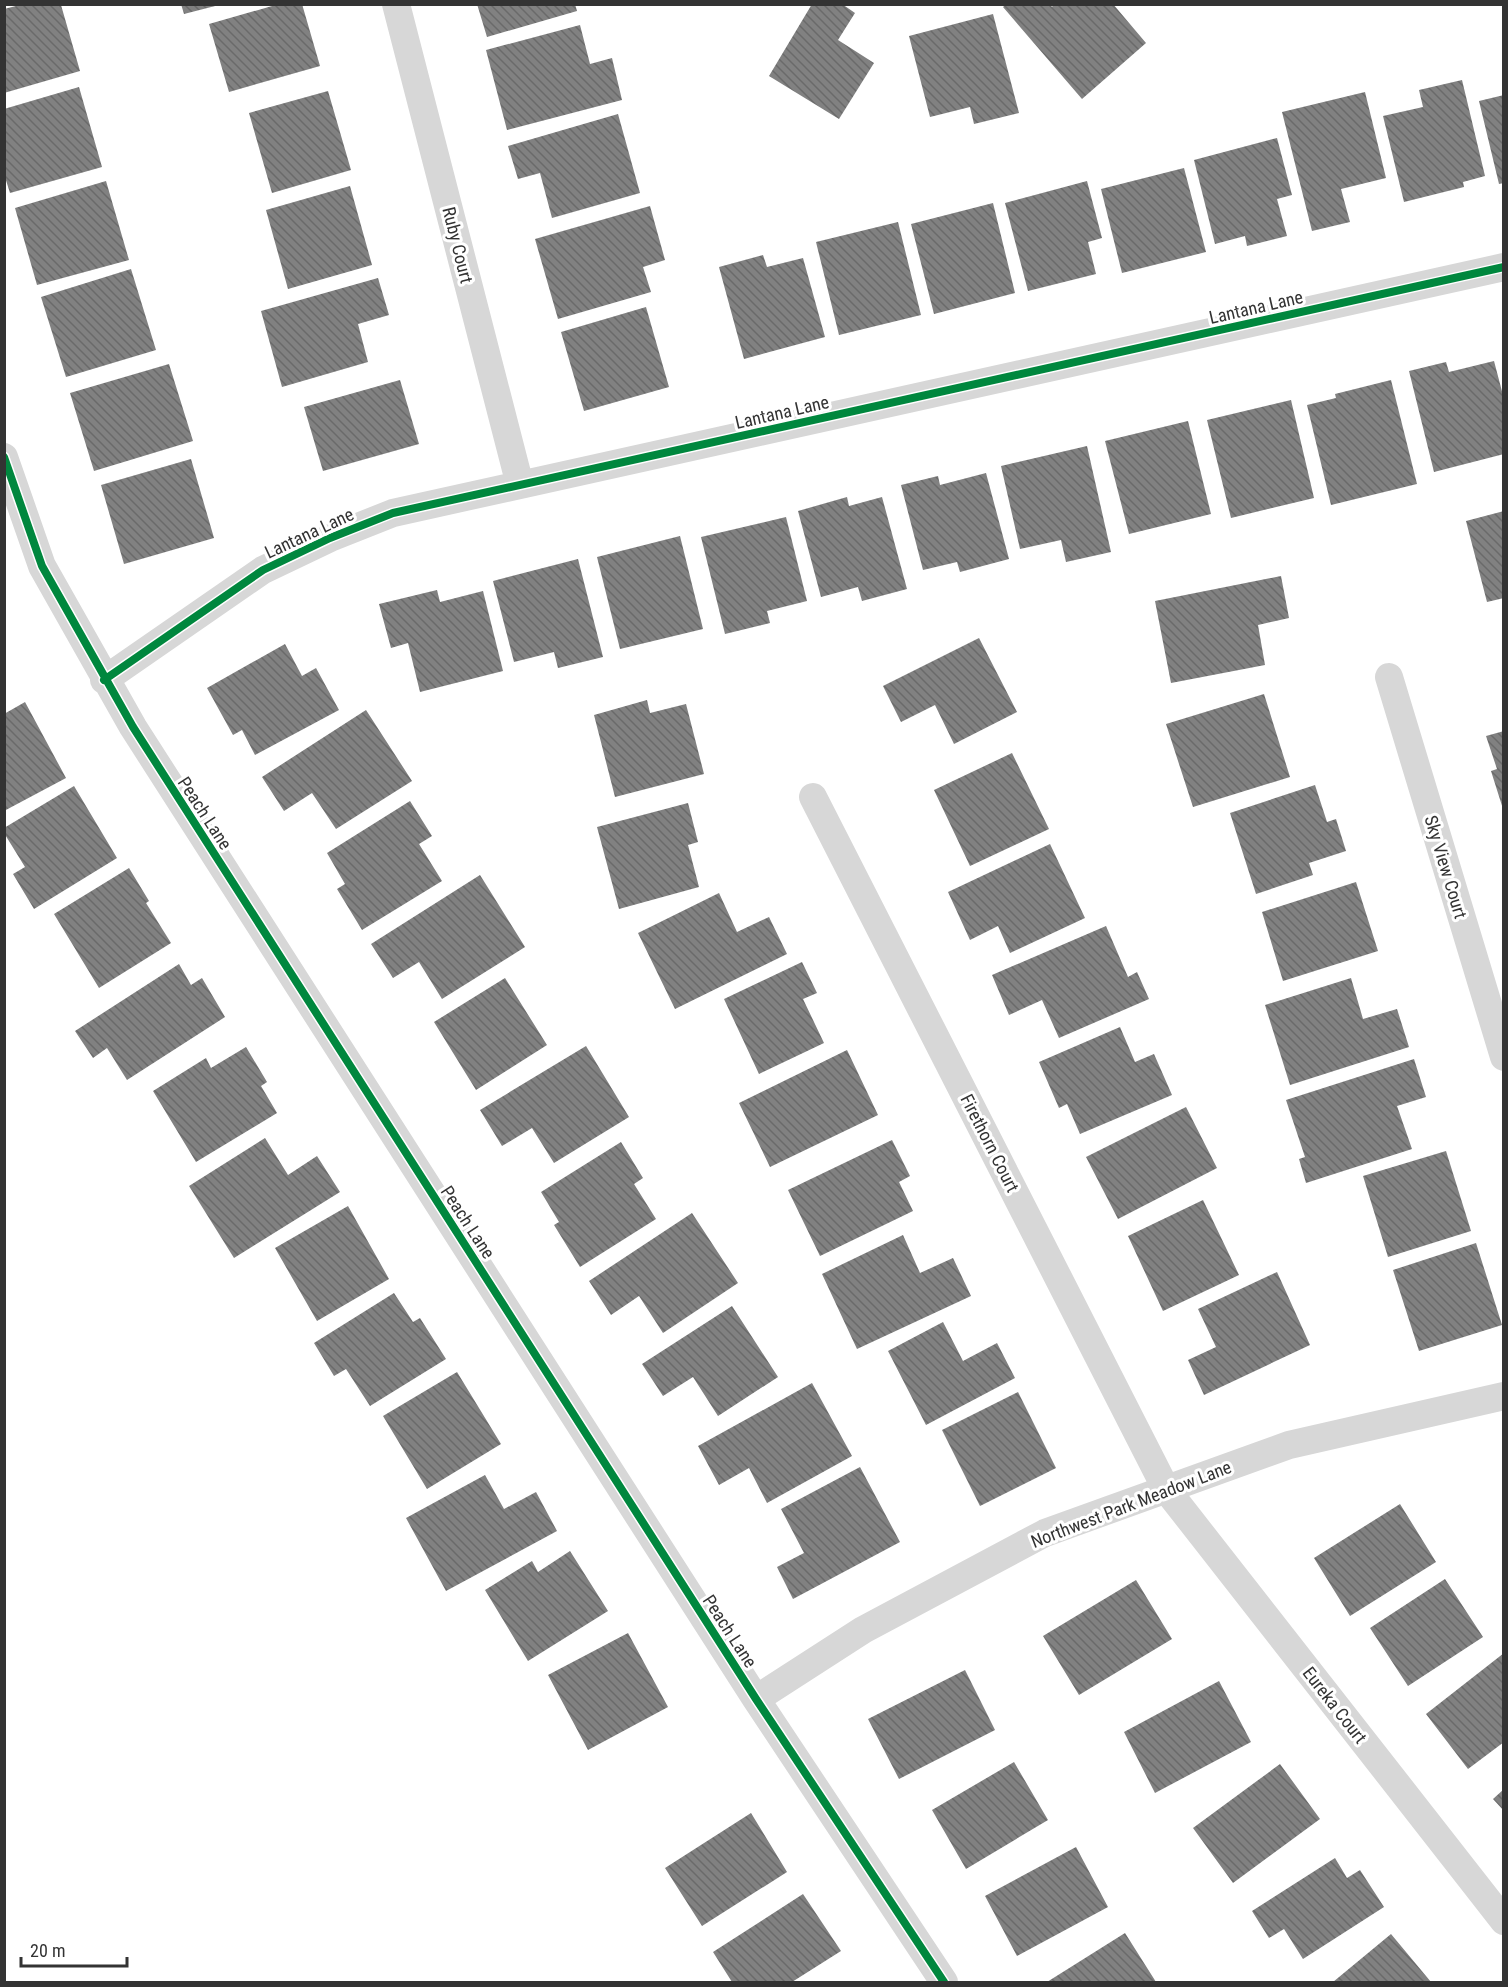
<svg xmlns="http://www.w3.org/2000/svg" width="1508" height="1987" font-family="'Roboto Condensed',sans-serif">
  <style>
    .building { fill: url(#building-back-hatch) }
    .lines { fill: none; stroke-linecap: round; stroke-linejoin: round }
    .minor { stroke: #d7d7d7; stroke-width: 28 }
    .cycleway-casing { stroke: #fff; stroke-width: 11 }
    .cycleway { stroke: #00873e; stroke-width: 8 }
    .labels { text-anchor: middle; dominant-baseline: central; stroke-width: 6; stroke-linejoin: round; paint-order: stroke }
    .street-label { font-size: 18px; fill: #333; stroke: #fff }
  </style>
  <defs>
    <pattern id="building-back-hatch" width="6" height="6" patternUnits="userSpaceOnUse" patternTransform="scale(1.5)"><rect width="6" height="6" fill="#818181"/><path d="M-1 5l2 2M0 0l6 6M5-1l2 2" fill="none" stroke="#6a6a6a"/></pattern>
  </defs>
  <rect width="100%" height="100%" fill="#fff"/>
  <path class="building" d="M181,4H219V5L184,14Z
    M279,4H302L320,66L229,92L209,24Z
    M477,4H575L577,11L487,37Z
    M812,4H842L855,13L838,40L874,63L839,119L769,76Z
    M1006,4H1050L1052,7L1054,4H1113L1146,43L1082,99L1003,7Z
    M20,5H61L80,71L4,93V9Z
    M993,14L1019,113L974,124L970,107L930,117L909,36Z
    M580,25L590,64L612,58L622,100L507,130L486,50Z
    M1462,80L1485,176L1463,182L1464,187L1404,202L1383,116L1423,107L1419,90Z
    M79,87L102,167L10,193L4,174V109Z
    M328,91L351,170L272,193L249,113Z
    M1365,92L1386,178L1341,189L1350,222L1312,231L1282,112Z
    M1504,95V183L1499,184L1479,101Z
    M618,114L640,193L552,218L540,173L518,179L508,146Z
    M1277,138L1292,195L1277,199L1287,236L1247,246L1245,236L1215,244L1194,160Z
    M1184,168L1206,252L1122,273L1101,189Z
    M106,181L129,260L37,285L15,208Z
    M1087,181L1102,238L1088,242L1096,274L1028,291L1005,203Z
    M350,186L372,265L288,289L266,210Z
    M993,203L1015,293L934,314L911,224Z
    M650,206L665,260L643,267L651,292L558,319L535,239Z
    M898,222L921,315L839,335L816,242Z
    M763,255L767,267L803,258L825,337L744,359L719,267Z
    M131,269L156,350L66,377L41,297Z
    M378,278L389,315L358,324L368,362L282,387L261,311Z
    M646,307L669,387L584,411L561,332Z
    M1494,361L1504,399V454L1434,472L1409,371L1446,362L1449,372Z
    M169,364L193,441L94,471L70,393Z
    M400,380L419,444L323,471L304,407Z
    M1391,380L1417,484L1331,505L1307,405L1336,398L1335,394Z
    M1291,400L1314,498L1231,518L1207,420Z
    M1188,421L1211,514L1129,534L1105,441Z
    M1087,446L1111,552L1066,562L1061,540L1020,549L1001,466Z
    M191,459L214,538L124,564L101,485Z
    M986,473L1009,559L960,572L957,562L923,570L901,485L938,476L940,485Z
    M847,497L849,506L882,497L907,589L862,601L858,587L821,597L798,511Z
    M1504,511V598L1487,602L1466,521Z
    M786,517L807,601L767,611L770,623L725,634L701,537Z
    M680,536L703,629L620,649L597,557Z
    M578,559L603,657L558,668L554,652L514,662L493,581Z
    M1281,576L1289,618L1258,625L1265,665L1171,683L1155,601Z
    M437,590L440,602L483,591L503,671L420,692L408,643L391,648L379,604Z
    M979,638L1017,712L954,744L935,705L901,722L883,686Z
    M285,644L302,676L316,668L339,710L255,755L242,730L233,735L207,688Z
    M1264,694L1290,777L1193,807L1166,724Z
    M647,700L650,713L686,704L704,774L615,797L594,715Z
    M25,702L66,778L4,811V714Z
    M366,710L412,781L336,829L312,793L284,811L262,777Z
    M1504,731V809H1503L1491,771L1497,769L1486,736Z
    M1012,753L1049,829L970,866L934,790Z
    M1315,785L1327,822L1336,819L1346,851L1309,863L1313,875L1256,894L1230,813Z
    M74,786L117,858L34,909L13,874L25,867L4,833V828Z
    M410,801L432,836L419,844L442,881L362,930L337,889L345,884L327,853Z
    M688,803L698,842L688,845L699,887L619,909L597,827Z
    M1050,844L1085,918L1010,953L998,926L970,940L948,892Z
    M129,868L149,901L146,903L171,943L99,988L54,914Z
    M480,875L525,947L442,999L419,962L393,978L371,944Z
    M1356,882L1378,951L1283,981L1262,912Z
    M719,893L737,932L769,917L787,954L675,1009L638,933Z
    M1106,926L1128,977L1137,972L1149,999L1059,1038L1042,1000L1009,1015L992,975Z
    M802,962L817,993L803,999L824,1043L759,1074L724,999Z
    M179,964L191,985L202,978L225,1017L127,1080L107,1048L93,1058L75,1031Z
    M505,978L547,1045L476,1090L434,1022Z
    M1351,978L1363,1019L1397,1009L1409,1047L1290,1085L1265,1005Z
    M1120,1027L1135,1062L1154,1054L1172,1095L1080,1134L1067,1104L1059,1108L1039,1062Z
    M586,1046L629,1117L554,1163L532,1128L502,1146L480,1110Z
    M246,1047L267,1082L261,1086L277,1113L196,1162L153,1091L206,1058L211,1068Z
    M847,1050L878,1115L770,1167L739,1103Z
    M1414,1059L1426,1097L1397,1106L1412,1149L1306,1183L1299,1159L1305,1157L1286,1100Z
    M1186,1107L1217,1168L1118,1219L1086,1157Z
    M265,1138L288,1175L317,1156L340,1192L234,1258L189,1186Z
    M892,1140L910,1176L899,1182L913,1211L820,1256L788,1190Z
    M621,1142L643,1178L634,1184L656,1219L580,1267L554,1225L559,1222L541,1192Z
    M1446,1151L1471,1231L1388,1257L1363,1176Z
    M1203,1200L1239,1275L1163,1311L1128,1236Z
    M348,1206L389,1279L317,1321L275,1248Z
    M692,1213L738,1283L663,1333L639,1296L611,1315L589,1281Z
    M903,1235L920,1273L953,1258L971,1296L857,1349L822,1274Z
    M1476,1243L1502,1325L1419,1351L1393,1270Z
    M1277,1272L1310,1345L1204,1395L1188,1360L1216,1347L1198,1309Z
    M394,1293L413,1322L420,1318L446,1359L370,1406L346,1369L334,1376L314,1343Z
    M732,1306L778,1377L718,1416L693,1377L663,1396L642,1364Z
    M943,1322L963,1361L997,1343L1015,1378L926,1425L888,1351Z
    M457,1372L501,1444L427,1489L383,1416Z
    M812,1383L852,1456L767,1503L749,1468L719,1485L698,1446Z
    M1018,1392L1056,1468L980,1506L942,1430Z
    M860,1467L900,1542L793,1599L777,1567L804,1553L781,1509Z
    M485,1475L504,1509L536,1492L557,1531L446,1591L406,1518Z
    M1400,1504L1436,1562L1350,1616L1314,1558Z
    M570,1551L608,1611L528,1661L485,1590L532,1561L538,1572Z
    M1445,1579L1483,1637L1408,1686L1370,1628Z
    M1136,1580L1172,1639L1079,1695L1043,1636Z
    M628,1633L668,1707L588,1750L548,1675Z
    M1504,1653V1742L1468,1769L1426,1714Z
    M965,1670L995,1730L899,1779L868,1719Z
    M1219,1681L1251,1742L1155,1793L1124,1732Z
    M1014,1762L1048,1820L966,1869L932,1810Z
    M1280,1764L1320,1819L1233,1883L1193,1828Z
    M1504,1789V1811L1493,1799Z
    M751,1813L787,1872L702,1926L665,1868Z
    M1076,1847L1108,1907L1017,1956L985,1896Z
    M1335,1858L1347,1878L1360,1870L1384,1907L1303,1959L1284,1929L1269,1938L1252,1911Z
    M803,1894L841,1951L792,1982H732L713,1952Z
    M1125,1933L1156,1982H1047Z
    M1391,1934L1431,1982H1333Z"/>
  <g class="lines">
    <path class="minor" d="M396,4L520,485
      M4,457L42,566L133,727L756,1699L944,1982
      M1389,677L1504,1057
      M104,680L263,570L330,538L393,513L1504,267
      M813,797L1166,1489L1504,1921
      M756,1699L863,1630L1045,1533L1289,1445L1504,1396"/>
    <defs>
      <path id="cycleway" d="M4,457L42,566L133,727L756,1699L944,1982
        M104,680L263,570L330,538L393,513L1504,267"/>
    </defs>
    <use href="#cycleway" class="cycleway-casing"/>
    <use href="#cycleway" class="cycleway"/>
  </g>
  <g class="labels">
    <g class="street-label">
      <text transform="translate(458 245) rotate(76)">Ruby Court</text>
      <text transform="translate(1256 307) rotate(-13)">Lantana Lane</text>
      <text transform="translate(782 412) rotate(-13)">Lantana Lane</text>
      <text transform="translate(309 533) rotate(-25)">Lantana Lane</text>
      <text transform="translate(205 813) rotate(57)">Peach Lane</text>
      <text transform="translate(1446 867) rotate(73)">Sky View Court</text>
      <text transform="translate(990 1143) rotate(63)">Firethorn Court</text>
      <text transform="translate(468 1222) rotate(57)">Peach Lane</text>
      <text transform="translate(1131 1504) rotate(-21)">Northwest Park Meadow Lane</text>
      <text transform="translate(730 1631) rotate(57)">Peach Lane</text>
      <text transform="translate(1335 1705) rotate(52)">Eureka Court</text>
    </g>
  </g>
  <rect width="1508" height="1987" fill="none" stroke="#333333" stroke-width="12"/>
  <path d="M21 1957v9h106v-9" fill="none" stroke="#333333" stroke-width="3"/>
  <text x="30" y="1957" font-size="18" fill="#333333" stroke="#ffffff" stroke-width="4.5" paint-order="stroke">20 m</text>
</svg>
